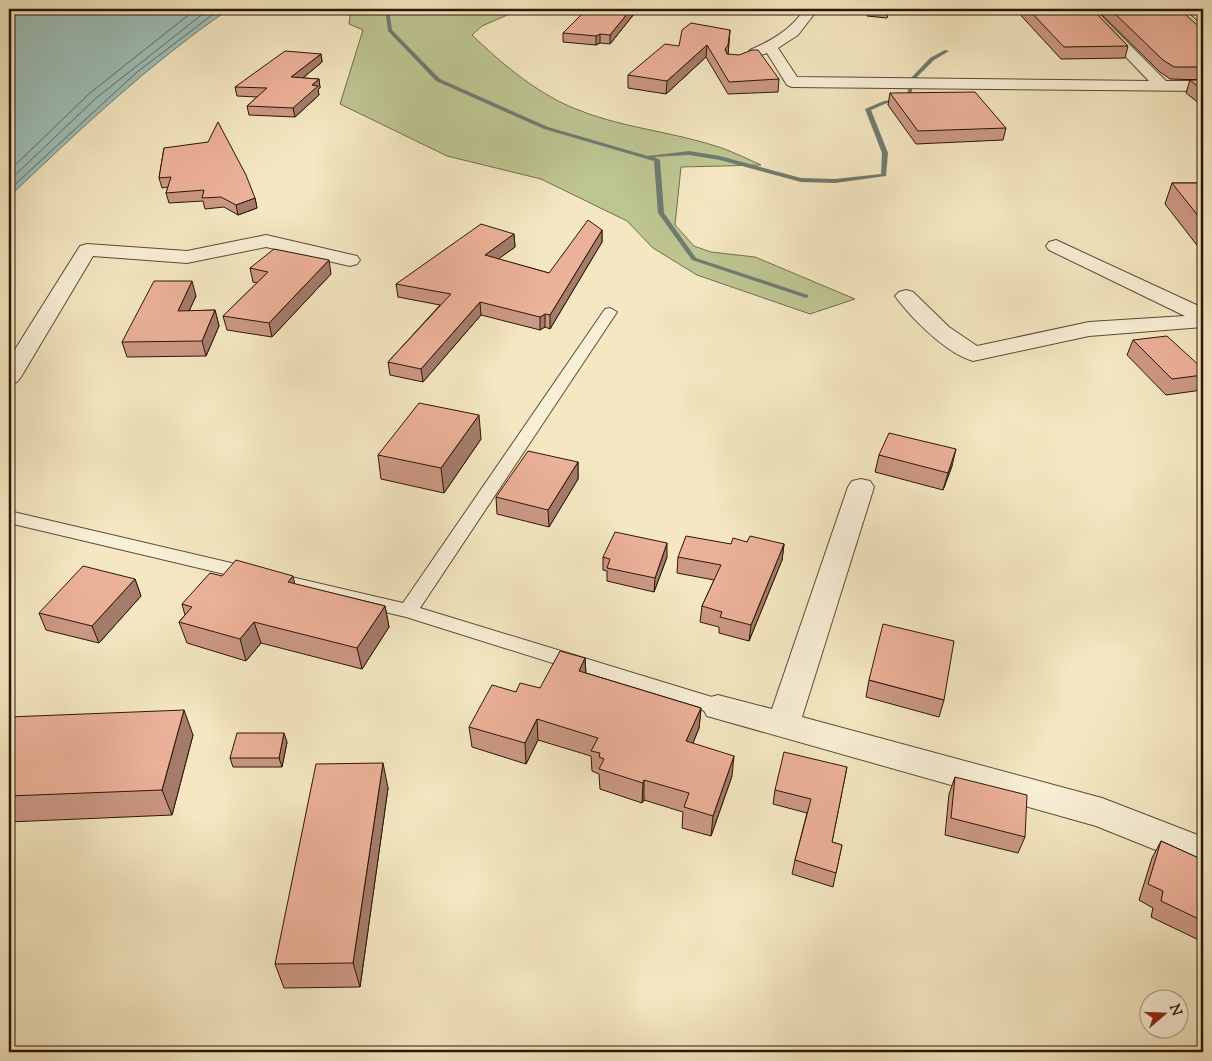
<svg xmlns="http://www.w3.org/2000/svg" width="1212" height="1061" font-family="'Sorts Mill Goudy',serif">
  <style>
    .green { fill: #bdc591; stroke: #746e4c }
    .water { fill: #9dbfb9; stroke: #6f7b71 }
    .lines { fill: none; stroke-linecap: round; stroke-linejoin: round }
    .shore { stroke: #646a60; stroke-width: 1 }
    .stream { fill: #6f7b71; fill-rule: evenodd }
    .service-casing { stroke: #5d4a35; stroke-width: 2 }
    .minor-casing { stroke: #5d4a35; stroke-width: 2 }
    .service { fill: #f8efd7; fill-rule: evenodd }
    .minor { fill: #f8efd7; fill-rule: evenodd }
    .wall { fill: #cb9884; stroke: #2b1606 }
    .shaded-wall { fill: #a57c6b; stroke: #2b1606 }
    .building { fill: #ecb199; stroke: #2b1606 }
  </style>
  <rect width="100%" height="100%" fill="#f4e7c1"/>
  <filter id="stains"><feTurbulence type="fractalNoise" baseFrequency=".004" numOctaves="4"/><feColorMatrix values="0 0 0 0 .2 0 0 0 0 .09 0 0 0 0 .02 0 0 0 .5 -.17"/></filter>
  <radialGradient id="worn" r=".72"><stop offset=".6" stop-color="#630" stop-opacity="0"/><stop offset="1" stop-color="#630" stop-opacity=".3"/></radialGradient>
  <path class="green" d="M351,9H514L512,13L482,26L472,35C500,62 534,91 571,107C619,128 672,131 722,148C735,153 748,159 761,165L681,167L675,225L694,246L711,252L755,257L855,299L810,314L697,275L653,248L627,221L541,179L447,156L340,104L363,30L349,24Z"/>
  <path class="water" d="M9,9H229C149,64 79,130 9,197Z"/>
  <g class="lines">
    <path class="shore" d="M9,171L90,93L196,9
      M9,181L95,99L209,9
      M9,190L137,72L220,9"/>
    <path class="stream" d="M385,9H389L392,30L440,79L548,127L648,156L689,151L720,156L801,178L835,179L881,174L882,153L865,109L884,101L907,98L909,80L930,58L945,50L949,51L934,60L913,81L911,100L887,103L871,110L888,153L886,176L835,183L801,182L720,160L689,155L654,157L660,160L664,213L696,258L808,295V297L806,298L692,260L658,213L654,161L544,129L436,81L388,31Z"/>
    <defs>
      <path id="service" d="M610,308L617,312L420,608L725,701L728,707L725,713L718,715L406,617L9,523V511L403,603L605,309Z"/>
      <path id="minor" d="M805,9H818L798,35L778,48L797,77L1149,81L1080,9H1094L1166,81H1203V91L792,87L787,85L767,53L755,57L750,56L748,53L750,50C773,40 790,30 805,9Z
        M1186,9H1200L1203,11V22L1198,21Z
        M266,235L357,256L360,260L357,264L350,266L266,247L187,263L93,256L21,377L17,382L9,384V359L80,246L87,244L187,251Z
        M1056,240L1203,308V327L1089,336L973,361C947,354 911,318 895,296L899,292L906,290L913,292L949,327L977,346L1089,322L1185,316L1049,250L1046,246L1049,242Z
        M861,479L870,481L874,487L802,717L1102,798L1203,837V869L1096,826L707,716L702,707L707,698L718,695L772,709L848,487L852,481Z"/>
    </defs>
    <use href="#service" class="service-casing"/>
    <use href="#minor" class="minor-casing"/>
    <use href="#service" class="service"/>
    <use href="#minor" class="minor"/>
  </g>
  <path class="wall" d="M587,9H638L610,44L600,43L596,45L563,42V33Z
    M867,9H890L887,18L867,16Z
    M1015,9H1092L1128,46L1125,58L1061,59Z
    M1096,9H1178L1203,30V80L1170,79L1160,72Z
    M730,30L728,54L779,79L778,92L728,94L706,57L666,94L628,88V75L679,46Z
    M321,54L322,62L303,78L319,79L320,88L318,90L319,95L295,117L249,115L247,106L257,97L237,96L235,87Z
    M1190,80H1203V104H1200L1186,93Z
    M890,93L1006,128L1003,140L916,144L888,105Z
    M164,148L255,198L257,208L238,215L224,207L205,209L203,201L169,203L166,193L168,187L162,188L159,178Z
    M1172,183H1203V253L1165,204Z
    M602,230V242L550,329L545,327L540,330L481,315L423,382L390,375L388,362L440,305L398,297L396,284L514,234L515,247L498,259L549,273Z
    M250,268L331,274L272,337L227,330L223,316L257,283L253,282Z
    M196,296L189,311L215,310L219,326L206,356L127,357L122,342Z
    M1133,340L1203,369V388L1202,390L1166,395L1127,355Z
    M481,439L444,493L381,479L378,455Z
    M879,455L952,466L943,490L875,472Z
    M578,462V479L549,527L497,514L496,497Z
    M747,542L784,544L782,560L749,641L719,633V627L700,622L702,606L714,580L677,573L678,557L731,544Z
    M603,557H667L654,592L607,581V571L603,570Z
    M222,576L294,584L385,606L389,627L362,669L261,643L246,661L187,643L179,622L185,615L182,604Z
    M135,579L141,596L99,643L46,630L39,613Z
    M585,658L586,673L701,708L699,728L693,743L732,776L711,836L682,828L683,812L644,800L642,803L600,789L599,774L592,771L591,756L538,740L526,764L472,747L469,727L516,692L540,688Z
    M869,680L944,700L939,717L866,697Z
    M9,717L193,735L172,815L9,822Z
    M287,742L282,767H233L230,758Z
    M847,767L832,842L842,845L833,887L792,874L795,860L807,813L773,804L775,790Z
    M955,777L1025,837L1018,853L945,835L949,794Z
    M388,788L360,987L284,988L275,964Z
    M1161,841L1203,860V942L1151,917L1153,908L1139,900L1152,858Z"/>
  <path class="shaded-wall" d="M631,9H638L610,44V35Z
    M730,30L729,41L728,57L725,49Z
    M600,34V43L596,45V36Z
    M707,45L706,57L666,94L667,81Z
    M321,54L322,62L293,86L291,77Z
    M319,79L320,88L318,90L319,95L295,117L293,108L312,85Z
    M255,198L257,208L238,215L236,205Z
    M602,230V242L550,329V315Z
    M514,234L515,247L486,268L485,255Z
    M329,260L331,274L272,337L269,323Z
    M192,281L196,296L182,326L178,311Z
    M480,302L481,315L423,382L421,369Z
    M215,310L219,326L206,356L202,341Z
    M545,314V327L540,330V317Z
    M479,415L481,439L444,493L441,468Z
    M956,449L952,466L943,490L948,473Z
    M578,462V479L549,527L548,510Z
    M667,543V557L654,592L655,578Z
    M784,544L782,560L749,641L751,625Z
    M293,576L298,598L288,582Z
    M135,579L141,596L99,643L92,626Z
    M385,606L389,627L362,669L357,648Z
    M254,622L261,643L246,661L240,639Z
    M585,658L586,679L579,671Z
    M701,708L699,728L685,762L686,741Z
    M184,710L193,735L172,815L162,790Z
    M537,719L538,740L526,764L525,743Z
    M284,733L287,742L282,767L279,758Z
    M734,756L732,776L711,836L713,816Z
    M383,763L388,788L360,987L353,963Z
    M644,780V800L642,803L643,783Z"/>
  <path class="building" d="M587,9H631L610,35L600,34L596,36L563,33Z
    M868,9H889L888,12L868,11Z
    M1028,9H1092L1128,46L1064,47Z
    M1110,9H1179L1203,30V67H1174L1163,60Z
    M691,23L730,30L728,45L725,49L727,54L739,55L752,50H758L779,79L729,82L707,45L667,81L628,75L665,44L679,46L682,30Z
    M285,51L321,54L291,77L319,79L312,85L318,86L293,108L247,106L267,88L235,87Z
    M1190,80H1203V91Z
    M975,92L1006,128L918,131L890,93Z
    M218,122L246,175L255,198L236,205L221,197L202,198L204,190L166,193L171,177L159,178L164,148L208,142Z
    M1172,183H1203V222Z
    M588,220L602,230L550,315L545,314L540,317L480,302L421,369L388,362L451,294L396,284L481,224L514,234L485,255L549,273Z
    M274,249L329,260L269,323L223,316L268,272L250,268Z
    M154,281H192L178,311L215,310L202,341L122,342Z
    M1167,336L1203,369V375L1172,379L1133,340Z
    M419,403L479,415L441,468L378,455Z
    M889,433L956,449L948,473L879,455Z
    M528,451L578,462L548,510L496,497Z
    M615,532L667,543L655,578L607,568L610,559L603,557Z
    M686,536L731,544L733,538L747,542L750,536L784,544L751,625L720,617L722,612L702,606L721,565L678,557Z
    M236,560L293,576L288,582L385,606L357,648L254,622L240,639L179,622L192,607L182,604L210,573L222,576Z
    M83,566L135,579L92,626L39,613Z
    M883,624L954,641L944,700L869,680Z
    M560,651L585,658L579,671L701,708L686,741L734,756L713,816L684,807L689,793L644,780L643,783L599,769L604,759L599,757L600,753L591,751L598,738L537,719L525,743L469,727L492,685L516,692L520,683L540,688Z
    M184,710L162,790L9,796V717Z
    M237,733H284L279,758H230Z
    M784,752L847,767L832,842L842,845L836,873L795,860L811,799L775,790Z
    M383,763L353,963L275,964L316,764Z
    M955,777L1027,795L1025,837L951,818Z
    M1161,841L1203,860V921L1161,901L1163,891L1148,884Z"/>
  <rect width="1212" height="1061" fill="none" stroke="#f4e7c1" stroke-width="30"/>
  <rect x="10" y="10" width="1192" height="1041" fill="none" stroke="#2b1606" stroke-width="2.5"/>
  <rect x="15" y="15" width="1182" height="1031" fill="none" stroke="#2b1606"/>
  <g transform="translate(1164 1014) rotate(71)"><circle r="24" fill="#f8efd7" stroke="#a69883"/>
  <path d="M0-4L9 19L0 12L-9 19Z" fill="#8f2418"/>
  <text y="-8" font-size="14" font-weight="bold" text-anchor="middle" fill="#2b1606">N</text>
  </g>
  <rect width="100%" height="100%" filter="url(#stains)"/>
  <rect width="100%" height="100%" fill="url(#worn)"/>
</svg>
